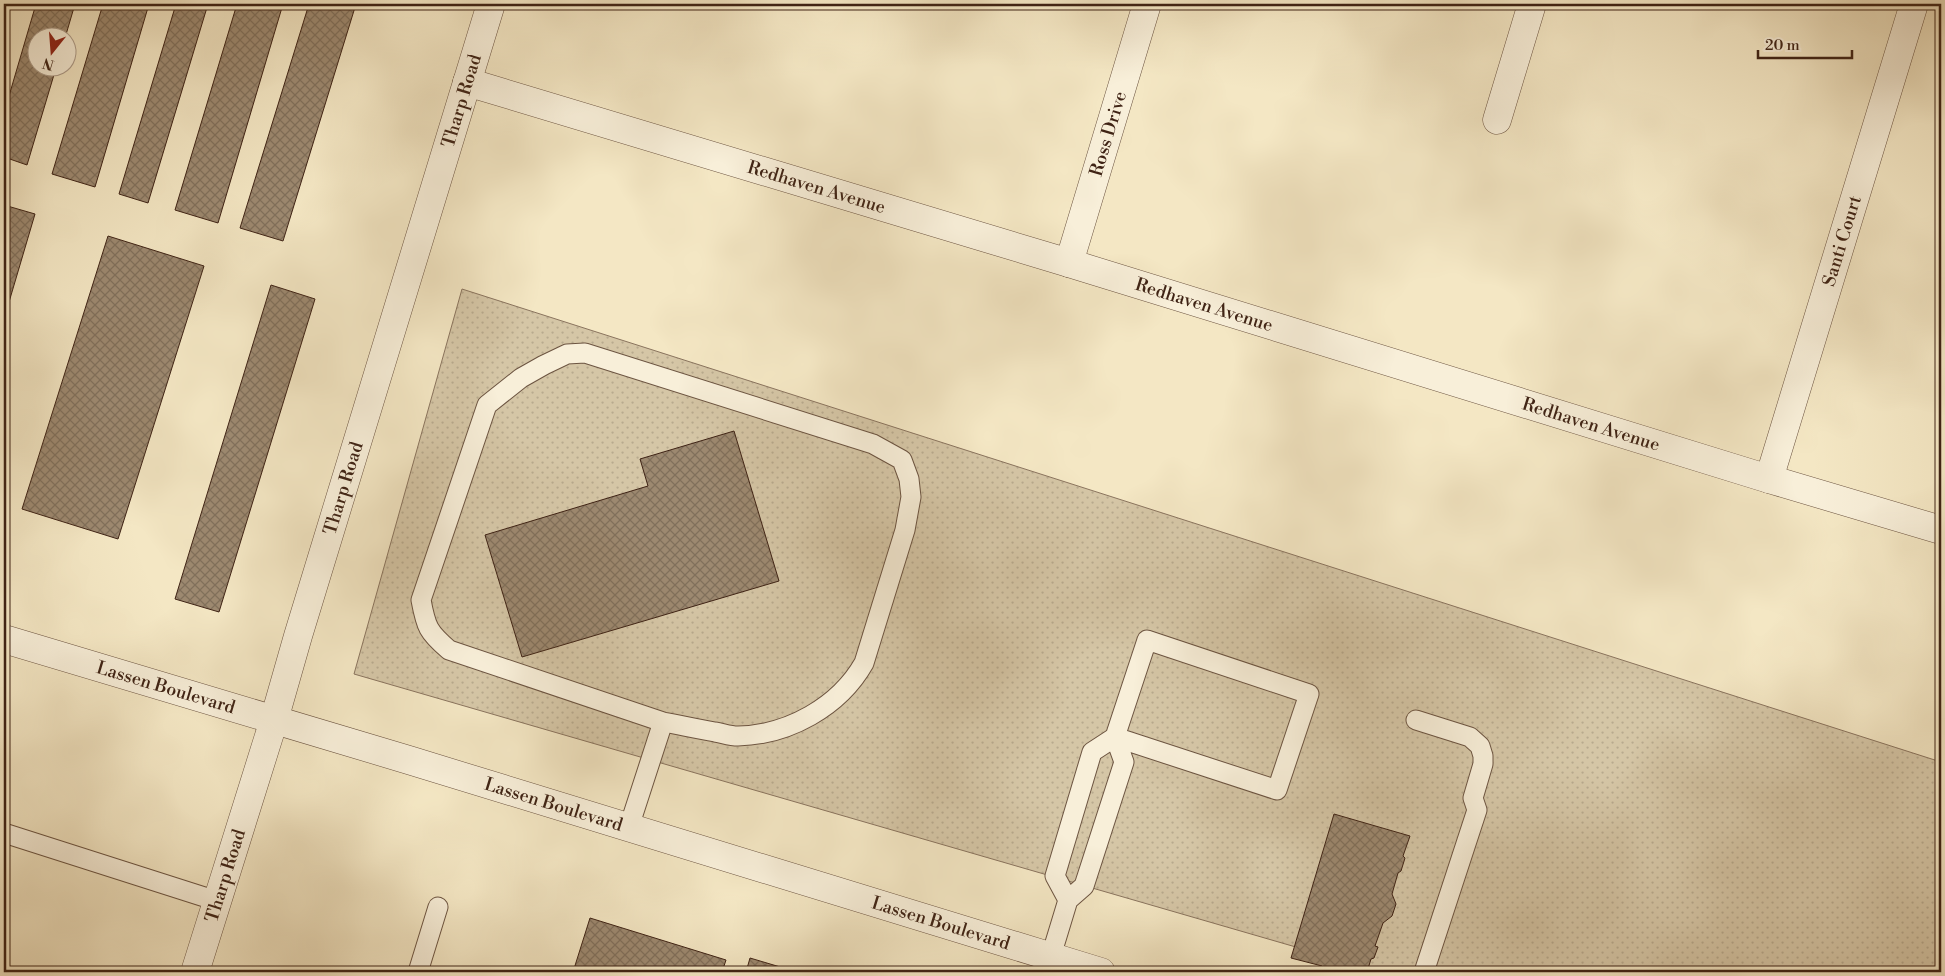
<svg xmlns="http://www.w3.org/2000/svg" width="1945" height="976" font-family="'Libre Bodoni',serif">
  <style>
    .green { fill: url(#green-dots); stroke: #8a745e }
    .building { fill: url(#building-cross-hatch); stroke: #3f2315 }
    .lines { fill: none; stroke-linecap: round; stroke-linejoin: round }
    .service-casing { stroke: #6c5441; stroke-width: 21 }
    .minor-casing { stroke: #6c5441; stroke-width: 29 }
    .tertiary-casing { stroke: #6c5441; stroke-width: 29 }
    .service { stroke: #f8efd9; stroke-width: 19 }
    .minor { stroke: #f8efd9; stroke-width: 28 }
    .tertiary { stroke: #f8efd9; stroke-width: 28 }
    .labels { text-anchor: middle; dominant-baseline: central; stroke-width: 5; stroke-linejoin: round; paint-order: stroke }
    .street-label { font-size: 18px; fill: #3f2315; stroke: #f8efd9 }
  </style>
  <defs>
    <pattern id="green-dots" width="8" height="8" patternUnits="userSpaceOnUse" patternTransform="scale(1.25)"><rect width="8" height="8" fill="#d5c6a6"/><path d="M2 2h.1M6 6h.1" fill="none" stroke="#b8aa8e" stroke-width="1.8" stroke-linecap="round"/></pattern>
    <pattern id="building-cross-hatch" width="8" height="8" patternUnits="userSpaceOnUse" patternTransform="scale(1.25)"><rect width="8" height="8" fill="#9d8970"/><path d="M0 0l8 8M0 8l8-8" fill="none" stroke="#81705b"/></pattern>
  </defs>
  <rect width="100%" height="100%" fill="#f4e7c4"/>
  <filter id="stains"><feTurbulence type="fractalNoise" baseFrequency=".004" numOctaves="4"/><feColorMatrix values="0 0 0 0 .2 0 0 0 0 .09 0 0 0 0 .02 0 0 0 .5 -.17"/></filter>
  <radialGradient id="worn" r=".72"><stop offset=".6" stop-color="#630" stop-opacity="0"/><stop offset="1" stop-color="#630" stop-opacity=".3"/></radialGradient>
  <path class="green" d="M462,289L1941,762V972H1382L354,674Z"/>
  <path class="building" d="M4,4H8L4,16Z
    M36,4H75L65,38H38V68H56L27,165L4,157V113Z
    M103,4H149L95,187L52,174Z
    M176,4H208L148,203L119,194Z
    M237,4H283L218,223L175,210Z
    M309,4H356L283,241L240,228Z
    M4,205L35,214L4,319Z
    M108,236L204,266L118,539L22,509Z
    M271,285L315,299L219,612L175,599Z
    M734,431L779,581L522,657L485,535L648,486L640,459Z
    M1334,814L1410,836L1403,856L1405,858L1401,871L1398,873L1392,894L1396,904L1392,916L1383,923L1375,946L1378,947L1374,958L1371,959L1367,972L1335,971L1333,972L1322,969V966L1291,958Z
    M590,918L726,960L722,972H573Z
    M750,958L797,972H746Z"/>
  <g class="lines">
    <defs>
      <path id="service" d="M1147,640L1309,694L1277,790L1115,737Z
        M1416,720L1470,737L1480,746L1483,756V764L1473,798L1477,810L1424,972
        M629,827L663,722C680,725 697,729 715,732C722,733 730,736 738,736C788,735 839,707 864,663L905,530L911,497L909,479L902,460L873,444L585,353L567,354L544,365L521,378L487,405L421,600C426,627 428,632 449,650L663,722
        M4,833L217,901
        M1051,956L1068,900L1084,886L1124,762L1115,737L1092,752L1055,876L1068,900
        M418,972L438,907"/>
      <g id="minor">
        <path id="s1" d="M467,82L1069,263L1769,479L1941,530"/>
        <path d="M1497,120L1532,4"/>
        <path id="s2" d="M1069,263L1147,4"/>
        <path id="s3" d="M1769,479L1914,4"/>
      </g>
      <g id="tertiary">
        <path id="s4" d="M4,639L412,761L1101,972"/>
        <path id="s5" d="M195,972L274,720L298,636L491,4"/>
      </g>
    </defs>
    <use href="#service" class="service-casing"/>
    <use href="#minor" class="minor-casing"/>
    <use href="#tertiary" class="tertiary-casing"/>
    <use href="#service" class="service"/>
    <use href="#minor" class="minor"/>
    <use href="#tertiary" class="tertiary"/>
  </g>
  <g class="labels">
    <g class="street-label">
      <text stroke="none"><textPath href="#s5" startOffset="911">Tharp Road</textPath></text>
      <text stroke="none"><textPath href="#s2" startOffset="135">Ross Drive</textPath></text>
      <text stroke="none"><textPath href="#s1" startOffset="365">Redhaven Avenue</textPath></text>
      <text stroke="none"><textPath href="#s3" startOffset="249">Santi Court</textPath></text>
      <text stroke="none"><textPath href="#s1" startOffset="770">Redhaven Avenue</textPath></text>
      <text stroke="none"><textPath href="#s1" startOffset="1175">Redhaven Avenue</textPath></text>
      <text stroke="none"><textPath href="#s5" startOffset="506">Tharp Road</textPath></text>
      <text stroke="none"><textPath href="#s4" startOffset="169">Lassen Boulevard</textPath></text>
      <text stroke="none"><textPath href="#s4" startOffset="574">Lassen Boulevard</textPath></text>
      <text stroke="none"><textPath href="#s5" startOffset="101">Tharp Road</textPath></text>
      <text stroke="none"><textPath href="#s4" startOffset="979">Lassen Boulevard</textPath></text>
    </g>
  </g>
  <rect width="1945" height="976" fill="none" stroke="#f4e7c4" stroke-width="20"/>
  <rect x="5" y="5" width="1935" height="966" fill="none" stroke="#3f2315" stroke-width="2.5"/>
  <rect x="10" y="10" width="1925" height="956" fill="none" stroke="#3f2315"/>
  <g transform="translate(52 52) rotate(197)"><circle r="24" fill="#f8efd9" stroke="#ae9d8b"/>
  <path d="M0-4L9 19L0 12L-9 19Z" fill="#8f2418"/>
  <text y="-8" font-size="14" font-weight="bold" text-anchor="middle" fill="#3f2315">N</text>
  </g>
  <path d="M1758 50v8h94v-8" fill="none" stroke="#3f2315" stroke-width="2.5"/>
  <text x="1765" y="50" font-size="15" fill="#3f2315" stroke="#f8efd9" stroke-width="4" paint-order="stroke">20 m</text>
  <rect width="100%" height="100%" filter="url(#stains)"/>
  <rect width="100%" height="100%" fill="url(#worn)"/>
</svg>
